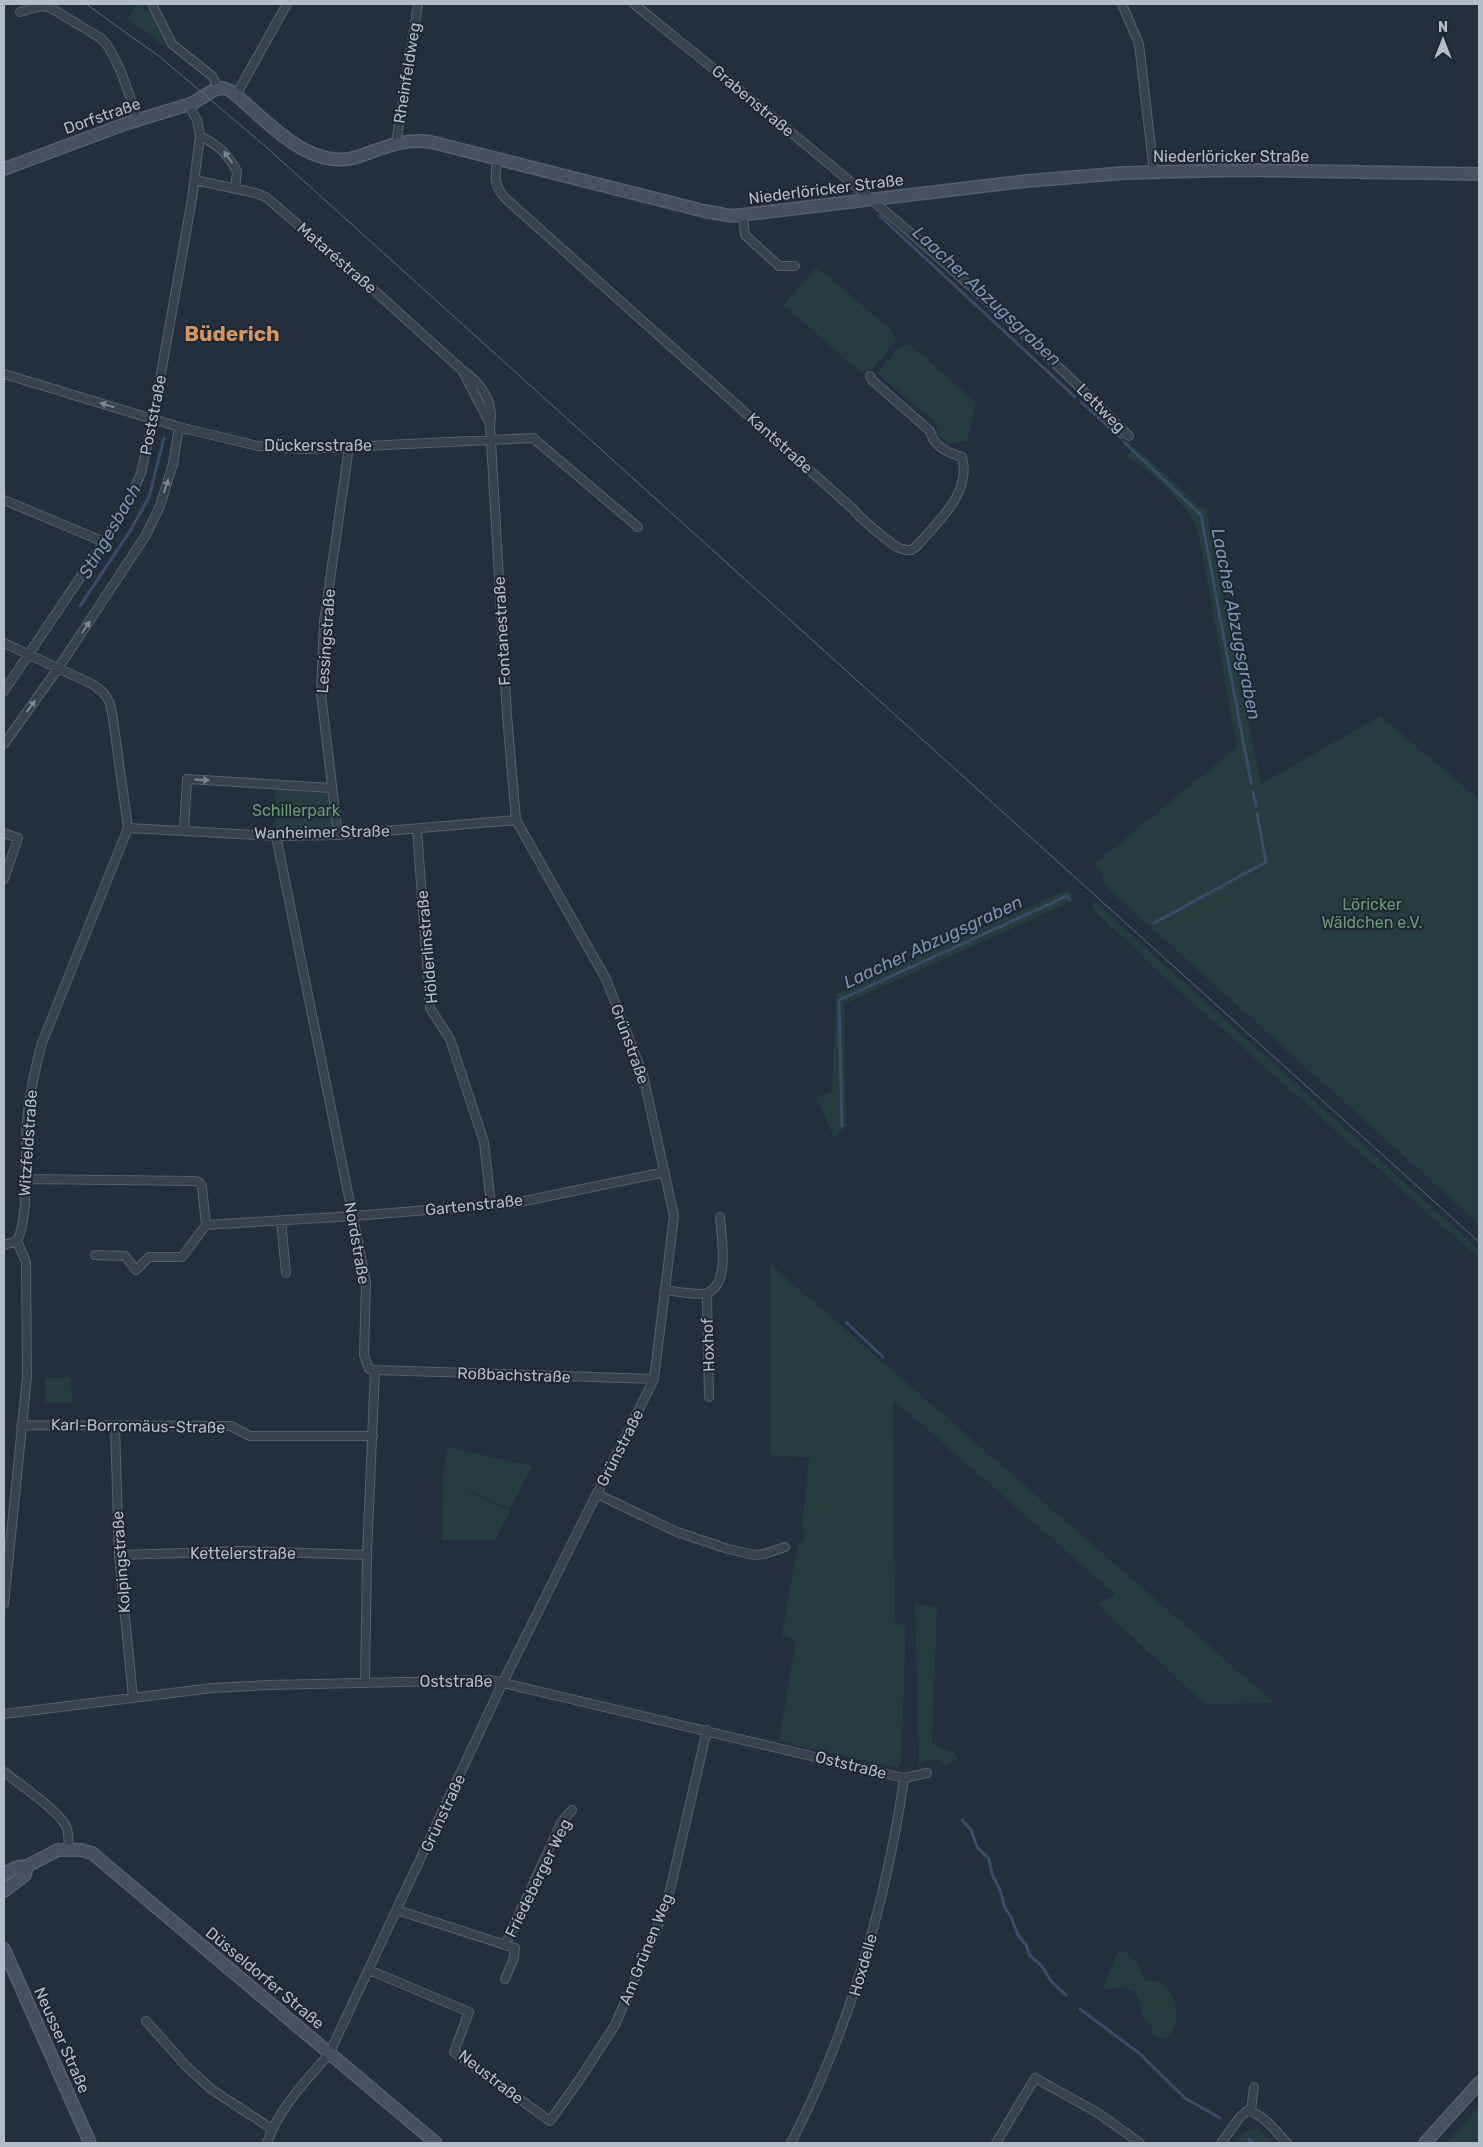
<svg xmlns="http://www.w3.org/2000/svg" width="1483" height="2147" font-family="Rubik,sans-serif">
  <style>
    .green { fill: #263c3f }
    .lines { fill: none; stroke-linecap: round; stroke-linejoin: round }
    .stream { stroke: #394c67; stroke-width: 3 }
    .street-casing { stroke: #565f6c; stroke-width: 10 }
    .secondary-casing { stroke: #565f6c; stroke-width: 14 }
    .street { stroke: #38414e; stroke-width: 8 }
    .secondary { stroke: #465061; stroke-width: 11 }
    .tram { stroke: #5a6575; stroke-width: 1 }
    .oneway { fill: #7c8592 }
    .labels { text-anchor: middle; dominant-baseline: central; stroke-width: 4; stroke-linejoin: round; paint-order: stroke }
    .street-label { font-size: 16px; fill: #b4bcc9; stroke: #1d2633 }
    .park-label { font-size: 16px; fill: #6b9a76; stroke: #1d2633 }
    .water-label { font-size: 18px; font-style: italic; fill: #7c92b1; stroke: #1d2633 }
    .district-label { font-size: 21px; font-weight: bold; fill: #d59563; stroke: #1d2633 }
  </style>
  <rect width="100%" height="100%" fill="#242f3e"/>
  <path class="green" d="M137,4H142L146,11L151,10L166,48L127,18Z
    M817,267L894,332L896,342L871,370L861,372L783,305Z
    M911,345L976,403L967,441L947,444L936,432L937,424L877,373L900,346Z
    M1135,447L1201,507L1206,509L1261,784L1380,716L1479,799V1224L1104,885L1102,873L1094,864L1237,747L1198,531C1188,505 1151,470 1126,456Z
    M275,788L328,791L333,830L276,831Z
    M1067,890L1073,895L1064,905L844,1004L846,1126L834,1137L816,1097L832,1092L836,994Z
    M1094,901L1479,1250V1259L1154,968L1092,908Z
    M770,1264L1275,1703L1204,1704L1096,1603L1116,1595L896,1402H893L895,1623L906,1626L901,1763L896,1768L779,1741L796,1640L782,1635L798,1542L803,1543L804,1530L802,1529L809,1458L770,1455Z
    M45,1378H71L72,1402L46,1403Z
    M447,1447L532,1466L510,1509L450,1482L510,1511L495,1540H442L443,1478Z
    M915,1603L937,1608L932,1743L955,1754L958,1759L944,1766L937,1760L924,1761L919,1765Z
    M1123,1951C1136,1956 1140,1968 1145,1981C1149,1981 1154,1980 1157,1981C1175,1986 1181,2016 1173,2031C1172,2034 1168,2037 1165,2040L1153,2035L1151,2025C1137,2015 1143,2007 1136,1992L1122,1988L1103,1989L1117,1952Z
    M1479,2107V2143H1446Z
    M1257,2128L1273,2143H1233L1246,2131Z"/>
  <g class="lines">
    <path class="stream" d="M880,216L1075,397
      M1081,402L1121,438
      M1124,442L1201,515L1251,783
      M80,606L130,531L149,497L164,438
      M1253,792L1256,806
      M1154,923L1266,862L1257,814
      M842,1126L839,1000L1067,896L1070,900
      M846,1322L883,1357
      M962,1820L971,1830L977,1847L989,1859L992,1874L1000,1890L1005,1908L1011,1917L1018,1935L1026,1945L1030,1956L1041,1965L1052,1982L1066,1995
      M1080,2009L1139,2053L1185,2098L1220,2118
      M1249,2139L1253,2143"/>
    <defs>
      <path id="street" d="M152,4L172,44L212,76L219,88
        M634,4C804,142 975,280 1129,436
        M1122,4L1139,44L1154,172
        M20,12L41,6L51,8L102,39C119,58 129,95 138,120
        M236,95L287,4
        M200,136C220,146 226,153 237,171L235,189
        M396,143L418,4
        M498,160C494,175 494,186 505,198L853,509C857,516 891,544 899,548C903,550 906,550 911,550L917,546C938,521 972,493 962,457C948,453 933,446 930,431L873,381L870,376
        M195,180L255,193L266,197L377,293L462,370C479,381 495,402 490,424L507,715L516,820L606,979L643,1075L674,1216L654,1379L503,1682L329,2054C305,2082 279,2108 267,2143
        M743,215L745,235L779,266H795
        M463,372L490,424
        M4,374L179,427L258,446L304,449L533,438L638,527
        M4,500L104,542
        M4,643L92,684L103,692L109,701L112,712L128,828L42,1043C35,1069 29,1095 27,1122C24,1153 30,1216 17,1241
        M4,691L104,542L130,499L141,473L153,419L192,199L200,136L197,120L188,105
        M4,744L59,667L146,535L160,506L173,464L179,427
        M128,828L276,836L338,835L516,820
        M417,829L430,1008L450,1039L484,1142L491,1205
        M184,831L187,779L332,788
        M4,833L18,838L4,879
        M338,835L321,694L324,622L349,447
        M276,836L366,1282L364,1355L369,1369L375,1370L367,1555L365,1683
        M25,1179L193,1181L199,1182L202,1187L206,1225L353,1216L515,1203L665,1172
        M281,1221L286,1273
        M4,1245L17,1241
        M95,1255L125,1256L136,1270L149,1257H182L206,1225
        M665,1290C674,1291 699,1296 707,1293C731,1284 721,1236 720,1217
        M707,1293L709,1397
        M375,1370L654,1379
        M21,1425L231,1426L250,1436H373
        M115,1426L119,1555L133,1698
        M597,1494L677,1532L728,1549L754,1555L764,1554L785,1547
        M119,1555L243,1551L367,1555
        M4,1604L27,1377L26,1262L17,1241
        M4,1714L212,1688L270,1685L491,1680L904,1778L927,1773
        M4,1772C19,1784 58,1810 66,1826C69,1833 69,1841 68,1849
        M397,1910L515,1948L514,1958L505,1979
        M505,1945L561,1823L572,1810
        M369,1970L469,2012L454,2052L550,2121L582,2076L615,2025L658,1926L671,1886L707,1730
        M146,2021L186,2066L211,2089L272,2129
        M1251,2111L1254,2087
        M791,2143C832,2063 861,1981 882,1894C891,1855 899,1817 904,1778
        M996,2143L1035,2078L1098,2113L1140,2143
        M1221,2143L1240,2117L1247,2111C1262,2112 1277,2133 1287,2143"/>
      <path id="secondary" d="M4,169L125,124L193,103L214,90L223,88L231,91C265,118 308,172 357,157C385,148 400,138 431,142L704,211L732,216L1027,181L1124,173L1236,170L1479,174
        M4,1874L17,1867L27,1866L58,1850H81L92,1853L436,2143
        M4,1891L25,1875L27,1866
        M4,1949L90,2143
        M1425,2143L1479,2083"/>
    </defs>
    <use href="#street" class="street-casing"/>
    <use href="#secondary" class="secondary-casing"/>
    <use href="#street" class="street"/>
    <use href="#secondary" class="secondary"/>
    <path class="tram" d="M86,4L160,57L265,146L1479,1242"/>
  </g>
  <defs><path id="oneway-solid" d="M-6-.8H1V-3.2L6.5 0L1 3.2V.8H-6Z" transform="scale(1.25)"/></defs>
  <g class="oneway">
    <use href="#oneway-solid" transform="translate(228 157) rotate(-125)"/>
    <use href="#oneway-solid" transform="translate(107 405) rotate(-163)"/>
    <use href="#oneway-solid" transform="translate(166 486) rotate(-72)"/>
    <use href="#oneway-solid" transform="translate(86 627) rotate(-56)"/>
    <use href="#oneway-solid" transform="translate(31 706) rotate(-54)"/>
    <use href="#oneway-solid" transform="translate(202 780) rotate(3)"/>
  </g>
  <g class="labels">
    <g class="street-label">
      <text transform="translate(407 73) rotate(-81)">Rheinfeldweg</text>
      <text transform="translate(753 101) rotate(40)">Grabenstraße</text>
      <text transform="translate(102 116) rotate(-19)">Dorfstraße</text>
      <text x="1231" y="156">Niederlöricker Straße</text>
      <text transform="translate(826 189) rotate(-7)">Niederlöricker Straße</text>
      <text transform="translate(337 258) rotate(41)">Mataréstraße</text>
      <text transform="translate(1101 408) rotate(45)">Lettweg</text>
      <text transform="translate(153 415) rotate(-79)">Poststraße</text>
      <text transform="translate(780 443) rotate(42)">Kantstraße</text>
      <text x="318" y="445">Dückersstraße</text>
      <text transform="translate(502 631) rotate(-93)">Fontanestraße</text>
      <text transform="translate(326 641) rotate(-86)">Lessingstraße</text>
      <text transform="translate(322 832) rotate(-1)">Wanheimer Straße</text>
      <text transform="translate(427 947) rotate(-95)">Hölderlinstraße</text>
      <text transform="translate(630 1044) rotate(70)">Grünstraße</text>
      <text transform="translate(28 1143) rotate(-86)">Witzfeldstraße</text>
      <text transform="translate(474 1205) rotate(-6)">Gartenstraße</text>
      <text transform="translate(357 1243) rotate(80)">Nordstraße</text>
      <text transform="translate(708 1345) rotate(-92)">Hoxhof</text>
      <text transform="translate(514 1375) rotate(2)">Roßbachstraße</text>
      <text transform="translate(138 1426) rotate(1)">Karl-Borromäus-Straße</text>
      <text transform="translate(620 1448) rotate(-63)">Grünstraße</text>
      <text x="243" y="1553">Kettelerstraße</text>
      <text transform="translate(121 1562) rotate(-94)">Kolpingstraße</text>
      <text x="456" y="1681">Oststraße</text>
      <text transform="translate(851 1765) rotate(14)">Oststraße</text>
      <text transform="translate(443 1813) rotate(-65)">Grünstraße</text>
      <text transform="translate(538 1878) rotate(-64)">Friedeberger Weg</text>
      <text transform="translate(646 1949) rotate(-68)">Am Grünen Weg</text>
      <text transform="translate(863 1965) rotate(-74)">Hoxdelle</text>
      <text transform="translate(265 1978) rotate(40)">Düsseldorfer Straße</text>
      <text transform="translate(62 2040) rotate(66)">Neusser Straße</text>
      <text transform="translate(491 2077) rotate(38)">Neustraße</text>
    </g>
    <g class="park-label">
      <text x="296" y="810">Schillerpark</text>
      <text x="1372" y="904">Löricker<tspan x="1372" dy="18">Wäldchen e.V.</tspan></text>
    </g>
    <g class="water-label">
      <text transform="translate(987 296) rotate(43)">Laacher Abzugsgraben</text>
      <text transform="translate(110 531) rotate(-60)">Stingesbach</text>
      <text transform="translate(1236 624) rotate(79)">Laacher Abzugsgraben</text>
      <text transform="translate(933 942) rotate(-25)">Laacher Abzugsgraben</text>
    </g>
    <g class="district-label">
      <text x="232" y="333">Büderich</text>
    </g>
  </g>
  <rect width="1483" height="2147" fill="none" stroke="#b4bcc9" stroke-width="10"/>
  <g transform="translate(1443 40)" stroke="#1d2633" stroke-width="4" paint-order="stroke">
  <path d="M0-4L9 19L0 12L-9 19Z" fill="#b4bcc9"/>
  <text y="-8" font-size="14" font-weight="bold" text-anchor="middle" fill="#b4bcc9">N</text>
  </g>
</svg>
